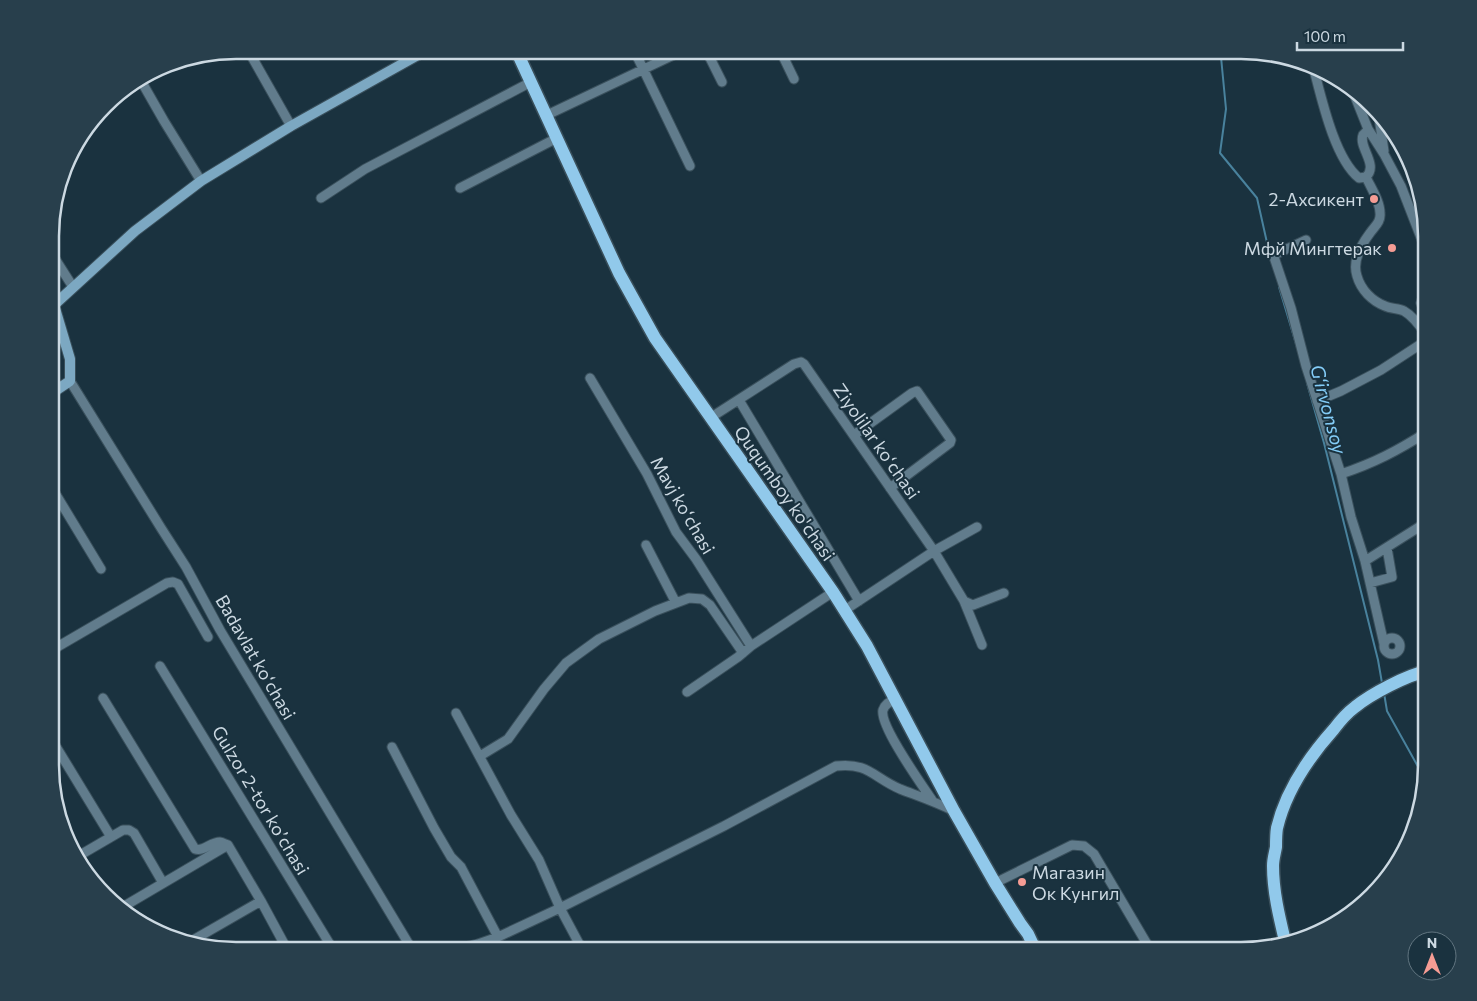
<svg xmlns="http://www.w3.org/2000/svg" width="1477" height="1001" font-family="Commissioner,sans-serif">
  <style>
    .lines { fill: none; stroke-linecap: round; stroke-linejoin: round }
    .stream { stroke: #49829d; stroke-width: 2 }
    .street-casing { stroke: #3a505c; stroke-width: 11 }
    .secondary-casing { stroke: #3a505c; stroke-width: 12 }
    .primary-casing { stroke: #3a505c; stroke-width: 15 }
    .street { stroke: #617c8c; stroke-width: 9 }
    .secondary { stroke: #7ca8c2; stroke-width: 10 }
    .primary { stroke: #91c9eb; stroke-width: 12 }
    .poi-dot { fill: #f59c94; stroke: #1a323f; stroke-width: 2 }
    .labels { text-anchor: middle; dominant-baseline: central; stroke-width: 4; stroke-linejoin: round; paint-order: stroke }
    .poi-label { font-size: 18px; fill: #ccd9e2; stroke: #1a323f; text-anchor: end }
    .street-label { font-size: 18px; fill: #ccd9e2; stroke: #1a323f }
    .water-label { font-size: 19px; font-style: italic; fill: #84cdf8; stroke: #1a323f }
    .rim { fill: none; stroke: #ccd9e2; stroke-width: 2.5 }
  </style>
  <rect width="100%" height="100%" fill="#1a323f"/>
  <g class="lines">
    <path class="stream" d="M1217,50L1221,57L1226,109L1220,153L1257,198L1270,256
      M1279,287L1297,347
      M1307,383L1324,443L1378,660L1382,683
      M1384,693L1387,711L1426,781"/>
    <defs>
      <path id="street" d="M248,50L291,126
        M634,50L690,166
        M706,50L722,82
        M780,50L794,79
        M1313,66C1321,96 1334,158 1359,178L1366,177C1379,165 1358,147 1363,135C1365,133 1367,131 1368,129
        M140,79L164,121L201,181
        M1352,89L1368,129L1384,154L1401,186L1427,253
        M547,115L684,50
        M1379,118L1384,151
        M1366,177C1371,188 1380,201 1380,213C1381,222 1375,226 1370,233C1361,245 1352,261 1357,276C1361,290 1372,301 1385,306C1391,309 1398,308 1404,311C1413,316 1421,327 1427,336
        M460,188L557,138
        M321,198L365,169L531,82
        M1419,232L1426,222
        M1306,240L1274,255V257L1291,308L1306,366L1341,474L1351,517L1365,561L1384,644
        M52,254L73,287
        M1427,295L1423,297L1421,303L1427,317
        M590,378L647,474L676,532L696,559L751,646
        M70,381L161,528L186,567L220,630L413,951
        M739,400L859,601
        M1317,401L1341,391L1381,370L1427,340
        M710,418L794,364L801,362L804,364L934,551L964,601L973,605L1004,593
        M854,435L912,393L917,391L951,440L950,443L890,488
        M1341,474C1374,463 1397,451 1427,432
        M52,488L101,569
        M646,545L676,603
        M1365,561L1427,522
        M1370,583L1392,577L1387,548
        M964,601L982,645
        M845,610L934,551L977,527
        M1384 646a8 8 0 1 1 16 0a8 8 0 1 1-16 0Z
        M52,650L167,583L173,582L178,584L208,637
        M160,666L334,951
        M687,692L738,657L751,646L833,592
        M103,698L195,849C204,852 210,842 220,842C221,842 228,845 228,845L261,901L288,951
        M894,700C889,702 885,704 883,710C879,725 922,785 932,800
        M456,713L511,815L539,860L560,908L583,951
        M52,740L111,837
        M392,747L434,828L451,857L461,867L498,937
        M480,756L508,739L544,689L566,663L599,639L655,611L689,598L702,599L710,605L743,653
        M75,858L123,830H129L134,833L163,883
        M995,883L1072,845L1084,846L1094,854L1147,944L1153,951
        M121,908L228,845
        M188,943L261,901
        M446,951L478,944L498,937L560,908L724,826L836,766C868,762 874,778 900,789C918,796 936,802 954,811"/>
      <path id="secondary" d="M52,393L70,381V359L54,305L135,231L201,181L291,126L427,50"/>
      <path id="primary" d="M516,50L619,273L655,338L833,592L867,646L954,811L995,883L1020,923L1028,934L1036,951
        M1285,941C1279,916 1273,891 1273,866C1273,859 1275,853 1276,847C1276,840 1276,834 1277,828C1286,790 1309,757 1334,729C1340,721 1347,713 1355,707C1371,694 1407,675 1427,671"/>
    </defs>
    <use href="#street" class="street-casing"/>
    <use href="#secondary" class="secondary-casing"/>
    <use href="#primary" class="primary-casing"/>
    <use href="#street" class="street"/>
    <use href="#secondary" class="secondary"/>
    <use href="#primary" class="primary"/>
  </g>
  <g class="poi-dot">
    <circle cx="1374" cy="199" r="5"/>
    <circle cx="1392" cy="248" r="5"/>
    <circle cx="1022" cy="882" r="5"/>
  </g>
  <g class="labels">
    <g class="poi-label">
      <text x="1364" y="199">2-Ахсикент</text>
      <text x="1382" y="248">Мфй Мингтерак</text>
      <text x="1032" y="872" text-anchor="start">Магазин<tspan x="1032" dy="21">Ок Кунгил</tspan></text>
    </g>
    <g class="street-label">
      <text transform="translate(877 441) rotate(55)">Ziyolilar koʻchasi</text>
      <text transform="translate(785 493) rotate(55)">Ququmboy ko'chasi</text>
      <text transform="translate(683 505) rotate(60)">Mavj koʻchasi</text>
      <text transform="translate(256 657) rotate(60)">Badavlat koʻchasi</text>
      <text transform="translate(261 800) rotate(59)">Gulzor 2-tor koʼchasi</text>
    </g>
    <g class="water-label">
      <text transform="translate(1329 409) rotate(75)">G‘irvonsoy</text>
    </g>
  </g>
  <path d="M0 0H1477V1001H0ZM236 59H1241A177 177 0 0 1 1418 236V765A177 177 0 0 1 1241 942H236A177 177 0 0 1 59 765V236A177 177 0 0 1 236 59Z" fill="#283f4c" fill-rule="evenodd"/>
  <path class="rim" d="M236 59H1241A177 177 0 0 1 1418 236V765A177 177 0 0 1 1241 942H236A177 177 0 0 1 59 765V236A177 177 0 0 1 236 59Z"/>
  <g transform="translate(1432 956)"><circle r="24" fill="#1a323f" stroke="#617580"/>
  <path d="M0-4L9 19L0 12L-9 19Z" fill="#f59c94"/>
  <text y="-8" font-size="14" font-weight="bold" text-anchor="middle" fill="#ccd9e2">N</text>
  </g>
  <path d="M1297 42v8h106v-8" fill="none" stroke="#ccd9e2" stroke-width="2.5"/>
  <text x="1304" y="42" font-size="15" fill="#ccd9e2" stroke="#1a323f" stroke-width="4" paint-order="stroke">100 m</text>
</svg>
